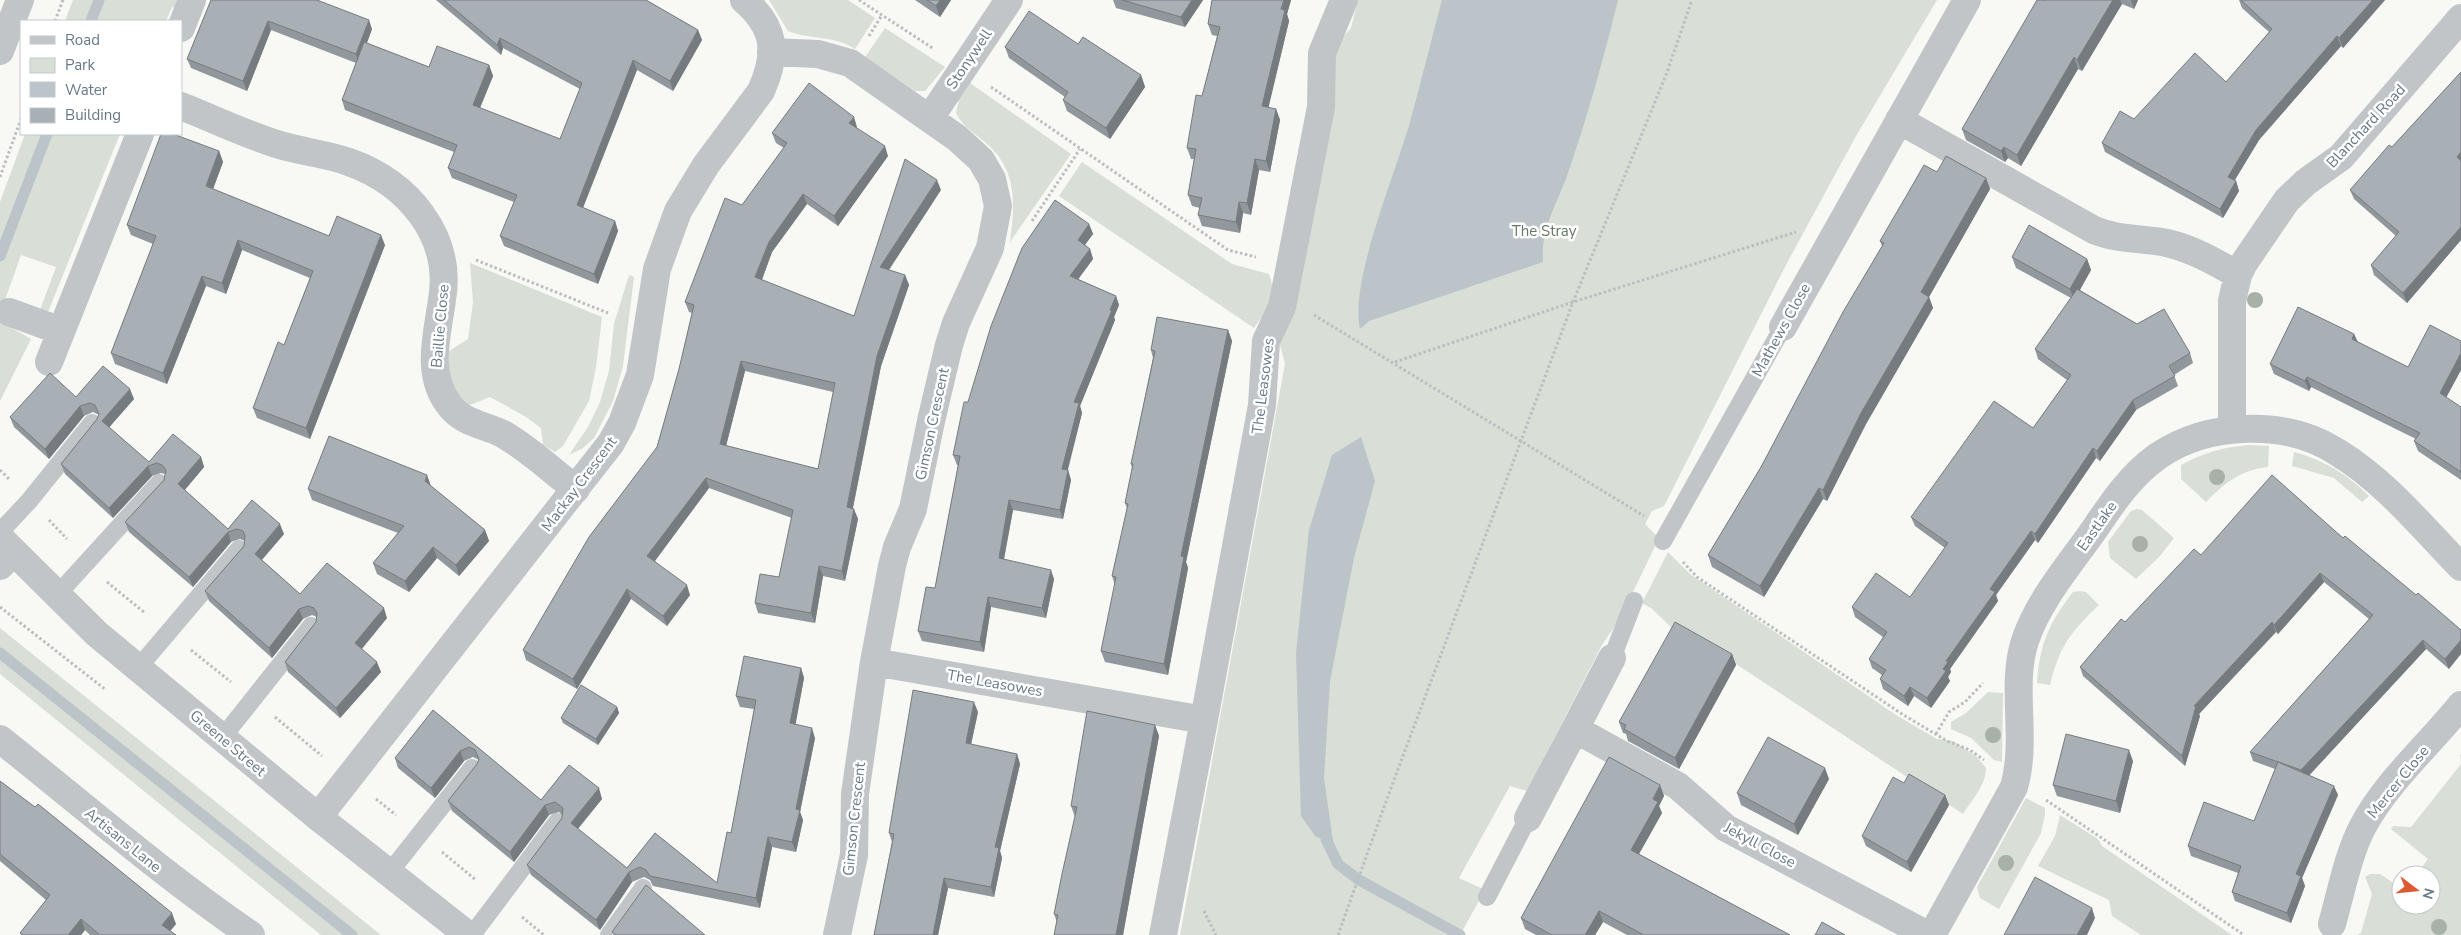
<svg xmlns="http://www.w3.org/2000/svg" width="2461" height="935" font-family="'Nunito Sans',sans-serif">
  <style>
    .green { fill: #d9ded6 }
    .water { fill: #bac4c9 }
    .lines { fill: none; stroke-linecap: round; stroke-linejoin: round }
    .stream { stroke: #bac4c9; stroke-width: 11 }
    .path { stroke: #bbbec0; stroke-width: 3; stroke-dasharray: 2.5 2.5; stroke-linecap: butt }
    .service { stroke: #c1c5c8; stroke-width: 18 }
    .minor { stroke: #c1c5c8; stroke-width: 28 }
    .tertiary { stroke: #c1c5c8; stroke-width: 28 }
    .tree { fill: #a8b1a5 }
    .wall { fill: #90979d; fill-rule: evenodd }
    .shaded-wall { fill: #767b7f }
    .building { fill: #a8b0b6; stroke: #767b7f; fill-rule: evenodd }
    .labels { text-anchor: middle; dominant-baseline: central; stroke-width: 5; stroke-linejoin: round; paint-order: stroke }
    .street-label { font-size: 15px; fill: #687885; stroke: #fff }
    .park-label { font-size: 15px; fill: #667763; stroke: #fff }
  </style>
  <rect width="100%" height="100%" fill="#f8f8f5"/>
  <path class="green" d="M73,0H182L179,9L172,7L166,21H65Z
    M769,0H848L875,18L855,49C834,35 810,40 788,31Z
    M1358,0H1937L1856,136L1787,263L1664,506L1652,511L1645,524L1659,538L1621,617L1602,645L1527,791L1510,786L1459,878L1485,890L1460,935H1180L1285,364L1279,341L1335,106L1331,69L1340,41L1351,28Z
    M885,28L945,67L925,91H915L865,57Z
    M970,83L1071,154L1010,242C1015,204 1018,170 985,142C974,133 962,126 956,113L959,100Z
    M25,134H120L48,312L40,310L56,267L21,255L0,314V202Z
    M1082,162L1232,264L1269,274C1278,301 1269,306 1254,328L1059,196Z
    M470,263L602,317L596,367L589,401L563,446L555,452L543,445L541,428L526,417L490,397L470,405C450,394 447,371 449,351L468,339L473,302Z
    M629,275L634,277L623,366L613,401L594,438L583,448L569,455L588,427L600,402L609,371L614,324Z
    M0,321L31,339L0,401Z
    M2249,445L2269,446L2268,467C2240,470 2225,483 2206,502L2181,479V465C2203,453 2223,447 2249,445Z
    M2294,452C2324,460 2347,474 2369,496L2362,502L2334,478L2292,466Z
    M2137,509L2142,510L2174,538L2160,556L2136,579L2110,558L2108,542L2131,511Z
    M1668,552L1690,574L1896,715L1937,739L1953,741L1976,756L1986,768C1986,785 1972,800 1963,814L1739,666L1671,627L1651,608L1642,603Z
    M2080,591L2086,592L2099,605C2070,633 2060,645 2050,685L2037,683C2040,643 2049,623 2073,592Z
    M0,628L381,935H321L0,674Z
    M1988,692L2003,693L2002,762L1994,760L1971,738L1951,729V722L1966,713Z
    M2460,754L2461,755V935H2357L2361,933L2372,894L2365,877L2370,874H2380L2401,888V905H2431V875H2416L2428,859L2391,829L2393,826L2411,827L2461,764Z
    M2026,798L2045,808V815L2041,833L1999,909L1980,898L1977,887Z
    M2060,815L2098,839L2102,846L2232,935H2141L2112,916L2109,900L2038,866L2055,836Z"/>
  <path class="water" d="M1442,0H1618C1604,57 1588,115 1569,170C1559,201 1540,228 1543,262L1369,321L1360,329C1349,282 1396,172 1410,122C1421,82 1431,41 1442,0Z
    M1361,437L1375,481L1354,558L1330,681L1324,778L1333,841L1316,837L1301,816L1296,653L1309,530L1332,455Z"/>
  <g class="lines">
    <path class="stream" d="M91,21L99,0
      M0,256L47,134
      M0,653L352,935
      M1326,839L1338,864L1359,880L1460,935"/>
    <path class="path" d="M859,0L934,49
      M55,21L63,0
      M869,36L882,15
      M991,87L1228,250L1256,257
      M0,177L21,119
      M1032,221L1080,149
      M476,260L608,313
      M1314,315L1644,516
      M1395,362L1573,302L1796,232
      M0,470L10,480
      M49,520L67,539
      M1683,562L1697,577L1902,714L1947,741L1970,750L1984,760
      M107,582L145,613
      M0,607L106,690
      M191,650L231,682
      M275,717L322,756
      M1936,734L1949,712L1965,702L1983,683
      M376,799L396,815
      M2046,800L2244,935
      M442,852L476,880
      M1204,911L1216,935
      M522,917L544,935
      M1338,935L1388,796L1573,302L1666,75L1692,0"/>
    <path class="service" d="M0,532L29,501L92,423
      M1663,541L1783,327
      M56,596L159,483
      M1612,658L1634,601
      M138,668L239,549
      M222,738L311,626
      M389,873L472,768
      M1487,897L1528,818
      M472,935L557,822
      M609,935L643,888"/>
    <path class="minor" d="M181,28L192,0
      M0,51L20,0
      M771,52L818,54L850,63L957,138L981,160L992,179L998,206L990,248L956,323L949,345L931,421L913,509L897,547L892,566L874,662L855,794L854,855L837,935
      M181,106C214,119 246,135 280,145C303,152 327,154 349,162C408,183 453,236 442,300C437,336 425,375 450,406C463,423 485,425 503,434C529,449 552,471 576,489
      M930,118L1009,0
      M1899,120L2094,230C2118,240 2142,238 2167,243C2193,249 2215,262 2238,275
      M9,312L61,331
      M1783,327L1967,0
      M49,362L140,134
      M2232,429V301L2238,275L2244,263L2287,200L2306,182L2341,157L2461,18
      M0,566L13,552
      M874,662L1204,720L1163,935
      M1204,720L1262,405L1266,341L1282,307L1321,107L1322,53L1344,0
      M1575,729L1612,658
      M0,739C83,805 163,875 251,935
      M318,817L611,443L622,423L640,375L657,269L678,211L706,165L761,91C778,53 776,28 744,0
      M1528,818L1575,729L1678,786L1726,828L1928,935
      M2332,924C2341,893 2348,854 2363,826C2387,781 2429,745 2461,705
      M1932,935L2014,787C2028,739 2010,686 2025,641C2038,601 2070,564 2094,530C2112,503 2131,475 2158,456C2208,422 2286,419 2337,452C2385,481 2422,527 2461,567"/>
    <path class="tertiary" d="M0,538L97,634L318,817L468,935"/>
  </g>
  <g class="tree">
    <circle cx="2255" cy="300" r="8"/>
    <circle cx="2217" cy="477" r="8"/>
    <circle cx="2140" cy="544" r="8"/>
    <circle cx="1993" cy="735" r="8"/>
    <circle cx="2006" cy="863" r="8"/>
    <circle cx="2439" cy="927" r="8"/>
  </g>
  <path class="wall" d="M211,0L372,29L367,43L429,67L489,65L493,76L480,108L560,139L580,89L503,48L501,55L436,0H646L698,30L702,40L673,91L637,70L583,208L615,221L618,231L598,284L504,246L500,236L514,202L452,178L448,168L454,152L345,110L342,100L356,63L271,30L247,91L191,68L187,59Z
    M915,0H951L940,17Z
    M1113,0H1203L1185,27L1116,8Z
    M1212,0H1291L1287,14L1289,21L1268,108L1276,109L1280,120L1270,172L1259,170L1251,215L1243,213L1240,233L1202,226L1198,215L1200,208L1192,206L1188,195L1194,159H1191L1187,148L1202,96L1217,36L1212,35L1208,24Z
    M2045,0H2138L2134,9L2122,4L2082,71L2078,69L2021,166L2008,158L2005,162L1966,140L1962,129Z
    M2239,0H2385L2343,48L2341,46L2259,140L2235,180L2236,181L2239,191L2223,218L2105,152L2102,143L2134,119L2226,82L2269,32L2242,8Z
    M1078,44L1141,75L1145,87L1110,139L1067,111L1063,100L1065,97L1009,58L1005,47Z
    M2461,72V240L2407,303L2374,275L2371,265L2396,236L2354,199L2350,190L2392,147Z
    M857,127V128L888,156L838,226L807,204L772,252L762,280L854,316L941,190L889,270L905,275L909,285L881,366L853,508L858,519L845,581L823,576L815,623L758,613L755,603L779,577L792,518L709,488L655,561L690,595L667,626L631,599L577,689L526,660L523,650L657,447L679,369L692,313L689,312L685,302L742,205L784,148L776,143L772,133ZM745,371L833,392L818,469L726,446Z
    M219,151L223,162L213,189L329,236L385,245L310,439L257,418L253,408L284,345L310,278L242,250L226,294L206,286L167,384L115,364L111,353L153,244L131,235L127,225Z
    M1937,172L1986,178L1990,189L1929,297L1933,308L1866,424L1827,501L1823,499L1764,597L1712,567L1708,555L1761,467L1882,246L1880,241Z
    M1089,224L1093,234L1085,245L1090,249L1093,259L1078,279L1116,296L1119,305L1114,317L1115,320L1080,406L1082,413L1068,470L1071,480L1063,519L1013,510L1004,560L1054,579L1046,618L991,607L984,652L922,641L918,631L935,588L958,465H957L953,455Z
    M2012,257L2087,259L2091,270L2080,290L2137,324L2190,353L2193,363L2174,375L2178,386L2136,410L2100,461L2096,458L2038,543L2035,540L1996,595L1998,601L1950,669L1951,672L1948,677L1950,681L1931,708L1914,696L1908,706L1883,689L1880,679L1882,675L1872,668L1869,659L1883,637L1855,617L1852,607L1910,597L1945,548L1915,526L1911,517L2033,428L2067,380L2038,359L2035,349L2071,298L2016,268Z
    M1228,330L1232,341L1186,562L1188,568L1168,675L1105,662L1101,651L1115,585L1112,576L1127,508L1125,503L1132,468L1131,464L1153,358L1151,350Z
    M2354,334L2358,342L2408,367L2461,341V370L2446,398L2461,407V480L2418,451L2414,441L2416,439L2311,387L2309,391L2274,374L2270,364Z
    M76,397L134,399L109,427L149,462L201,457L204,467L185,490L228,529L252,500L284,534L262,560L300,594L387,618L362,649L381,672L340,718L288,672L285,662L316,622L317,617L312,615L303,619L272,658L209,601L205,591L244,546L245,541L240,539L231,542L193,587L129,532L125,522L164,480L165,474L161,473L152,476L113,518L65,474L61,464L97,419L99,415L93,412L84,416L49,459L14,427L10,417Z
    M431,486L485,530L489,541L459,576L437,558L409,592L377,574L373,563L398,533L312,500L308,489Z
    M2343,538L2416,595L2461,630L2449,669L2426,649L2309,775L2338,795L2302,878L2305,886L2291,923L2235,901L2232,892L2238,873L2191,856L2188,846L2254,821L2275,769L2253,761L2250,752L2369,619L2324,582L2278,634L2276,632L2199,714L2200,716L2185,766L2083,676L2080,667L2125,622L2201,555Z
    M1732,654L1736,665L1679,769L1628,741L1626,734L1623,733L1619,722Z
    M801,668L804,678L795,725L815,738L800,812L803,820L796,852L772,847L760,908L653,886L650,880L644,877L632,882L600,930L531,875L527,865L562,818V815L559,812L549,815L514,862L452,811L448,801L477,764L479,760L473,757L464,761L435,798L398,768L395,758L433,710L541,800L602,799L578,829L627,868L655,833L717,883L731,833L754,709L740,707L736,696Z
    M617,707L619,713L598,745L563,723L561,718Z
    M978,712L971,745L1017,754L1020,764L1000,851L1002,858L994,897L948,888L938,935H874L892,842L889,833Z
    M1155,725L1159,736L1123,935H1054L1057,922L1054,914L1075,817L1071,806Z
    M2133,761L2120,813L2057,796L2053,785Z
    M1829,779L1798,835L1741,805L1737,793Z
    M0,781L176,924L170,931L176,935H90L85,930L81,935H21L20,933L46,900L0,861Z
    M1904,783L1945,795L1949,805L1911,872L1866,846L1862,836Z
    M1660,785L1664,796L1659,806L1662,813L1639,854L1790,935H1627L1603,922L1595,935H1536L1525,929L1521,918Z"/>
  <path class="shaded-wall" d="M940,0H951L940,17L936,6Z
    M1192,0H1203L1185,27L1181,17Z
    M1284,0H1291L1287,14L1289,21L1266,118L1262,106Z
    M2113,0H2120L2122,4L2082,71L2077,60Z
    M2131,0H2138L2134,9Z
    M2373,0H2385L2343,48L2339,38Z
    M369,20L372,29L359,64L356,54Z
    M268,21L271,30L247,91L243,81Z
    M698,30L702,40L673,91L670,81Z
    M2337,36L2341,46L2259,140L2231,186L2228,177L2256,130Z
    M500,38L503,48L501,55L497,45Z
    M2074,57L2078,69L2021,166L2017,155Z
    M633,60L637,70L580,215L577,205Z
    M489,65L493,76L477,115L473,105Z
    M1141,75L1145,87L1110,139L1106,128Z
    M1276,109L1280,120L1270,172L1266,161Z
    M854,117L857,127L853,133L849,123Z
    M885,146L888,156L838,226L834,216Z
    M2004,147L2008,158L2005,162L2001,151Z
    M219,151L223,162L210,197L206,186Z
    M2461,152V166L2457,157Z
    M1255,159L1259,170L1251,215L1247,203Z
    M1986,178L1990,189L1929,297L1933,308L1866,424L1827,501L1823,490L1921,292Z
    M937,180L941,190L884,277L880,267Z
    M2236,181L2239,191L2223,218L2220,209Z
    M803,194L807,204L772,252L759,287L755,277L769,242Z
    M1239,202L1243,213L1240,233L1236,222Z
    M615,221L618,231L598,284L594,274Z
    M1089,224L1093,234L1081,250L1078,240Z
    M2461,227V240L2407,303L2403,293Z
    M381,235L385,245L310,439L306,428Z
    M238,240L242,250L226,294L222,283Z
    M1090,249L1093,259L1074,285L1070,276Z
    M2087,259L2091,270L2074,300L2070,289Z
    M905,275L909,285L881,366L851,517L847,507L877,356Z
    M202,276L206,286L167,384L163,373Z
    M1116,296L1119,305L1114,317L1115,320L1080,406L1082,413L1065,479L1062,469L1074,402Z
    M1228,330L1232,341L1186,562L1188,568L1168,675L1164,664L1181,556Z
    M2354,334L2358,343L2352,339Z
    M2461,353V370L2443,403L2440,393Z
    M741,361L745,371L724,454L720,444Z
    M2307,377L2311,387L2309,391L2305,381Z
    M130,389L134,399L106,431L102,421Z
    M2133,400L2136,410L2100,461L2097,451Z
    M80,406L84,416L49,459L45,449Z
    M2093,448L2096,458L2038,543L2035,534Z
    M201,457L204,467L181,494L178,484Z
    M148,466L152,476L113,518L109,508Z
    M1068,470L1071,480L1063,519L1060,510Z
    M427,475L431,486L429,492L425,481Z
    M706,478L709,488L651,566L647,556Z
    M1819,488L1823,499L1764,597L1760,586Z
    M1009,500L1013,510L1002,568L999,558Z
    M854,509L858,519L845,581L842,571Z
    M280,524L284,534L258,564L255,554Z
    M485,530L489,541L459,576L456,565Z
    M2031,531L2035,540L1996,595L1998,601L1950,669L1951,672L1948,677L1950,681L1931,708L1927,698L1943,669L1946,661L1990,589Z
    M228,532L231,542L193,587L189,577Z
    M433,547L437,558L409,592L405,581Z
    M819,566L823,576L815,623L811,613Z
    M1051,570L1054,579L1046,618L1042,608Z
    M2320,573L2324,582L2278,634L2274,625Z
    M687,585L690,595L667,626L663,616Z
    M627,589L631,599L577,689L573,679Z
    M988,597L991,607L984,652L980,642Z
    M384,608L387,618L358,653L355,643Z
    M299,609L303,619L272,658L269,648Z
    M2272,622L2276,632L2199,714L2200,716L2185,766L2182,756L2194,706Z
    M2423,640L2426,649L2305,780L2301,770Z
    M2461,640V654L2449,669L2445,659Z
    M1732,654L1736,665L1679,769L1675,758Z
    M377,662L381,672L340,718L336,708Z
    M801,668L804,678L794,733L790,723Z
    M1910,687L1914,696L1908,706L1904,696Z
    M974,702L978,712L969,753L966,743Z
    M617,707L619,713L598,745L596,739Z
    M1155,725L1159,736L1123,935H1116Z
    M812,728L815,738L800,812L803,820L796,852L792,842L796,809Z
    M2129,750L2133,761L2120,813L2116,801Z
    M460,751L464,761L435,798L431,788Z
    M1017,754L1020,764L1000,851L1002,858L994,897L991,887L995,847Z
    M1825,768L1829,779L1798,835L1794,824Z
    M1660,785L1664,796L1659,806L1662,813L1635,861L1631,850L1653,799Z
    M2334,786L2338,795L2302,878L2305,886L2291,923L2287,913L2296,874Z
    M599,788L602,799L574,833L571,823Z
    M1945,795L1949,805L1911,872L1907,862Z
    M545,805L549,815L514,862L510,852Z
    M768,837L772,847L760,908L756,898Z
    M629,872L632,882L600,930L596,920Z
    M944,878L948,888L938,935H933Z
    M2092,908L2095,918L2087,935H2077Z
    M1599,911L1603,922L1595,935H1585Z
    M172,913L176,924L167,935L162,925Z
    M81,919L85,930L81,935H68Z"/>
  <path class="building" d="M211,0H317L369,20L356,54L268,21L243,81L187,59Z
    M444,0H646L698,30L670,81L633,60L577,205L615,221L594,274L500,236L517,195L448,168L457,145L342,100L364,42L429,67L437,46L489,65L473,105L560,139L582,83L500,38L497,45Z
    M927,0H940L936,6Z
    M1122,0H1192L1181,17Z
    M1212,0H1284L1281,9L1285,10L1262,106L1276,109L1266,161L1255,159L1247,203L1239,202L1236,222L1198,215L1202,198L1188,195L1196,149L1187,148L1196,95L1202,96L1220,27L1208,24Z
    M2037,0H2042L2044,1L2045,0H2113L2077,60L2074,57L2017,155L2004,147L2001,151L1962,129Z
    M2241,0H2373L2339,38L2337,36L2256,130L2228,177L2236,181L2220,209L2102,143L2120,111L2134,119L2195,53L2226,82L2272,29Z
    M1029,11L1078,44L1083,37L1141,75L1106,128L1063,100L1068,92L1005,47Z
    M2461,72V152L2457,157L2461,161V227L2403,293L2371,265L2399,232L2350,190L2389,145L2392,147Z
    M809,83L854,117L849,123L885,146L834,216L803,194L769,242L755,277L854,316L905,159L937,180L880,267L905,275L877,356L847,507L854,509L842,571L819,566L811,613L755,603L760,574L779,577L793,510L706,478L647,556L687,585L663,616L627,589L573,679L523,650L589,537L657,447L679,369L694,305L685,302L725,198L742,205L787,143L772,133ZM741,361L835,383L818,469L720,444Z
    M161,134H173L219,151L206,186L329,236L337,216L381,235L306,428L253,408L278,342L284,345L313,271L238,240L222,283L202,276L163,373L111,353L156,236L127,225Z
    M1946,156L1986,178L1921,292L1929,297L1861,413L1823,490L1819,488L1760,586L1708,555L1761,467L1843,312L1884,243L1880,241L1908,193L1924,165L1937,172Z
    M1055,200L1089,224L1078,240L1090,249L1070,276L1116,296L1110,310H1112L1074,402L1079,403L1062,469L1068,470L1060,510L1009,500L999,558L1051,570L1042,608L988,597L980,642L918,631L926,587L935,588L960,456L953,455L964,402H968L991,326L1022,248Z
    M2029,225L2087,259L2070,289L2012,257Z
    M2077,289L2137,324L2164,309L2190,353L2169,366L2175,376L2133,400L2097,451L2093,448L2035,534L2031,531L1990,589L1995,592L1946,661L1948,662L1943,669L1946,671L1927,698L1910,687L1904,696L1880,679L1886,670L1869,659L1887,632L1852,607L1876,573L1910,597L1948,543L1911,517L1994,401L2033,428L2071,375L2035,349Z
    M2298,307L2354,334L2352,339L2408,367L2430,325L2461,341V353L2440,393L2461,407V472L2414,441L2420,433L2307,377L2305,381L2270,364Z
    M1157,317L1228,330L1181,556L1184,557L1164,664L1101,651L1116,577L1112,576L1128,504L1125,503L1133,464H1131L1155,351L1151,350Z
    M103,366L130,389L102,421L149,462L173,434L201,457L178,484L228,529L252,500L280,524L255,554L300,594L327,563L384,608L355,643L377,662L336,708L285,662L316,622L317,613L314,608L308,606L299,609L269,648L205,591L244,546L245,536L243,531L237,529L228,532L189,577L125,522L164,480L166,470L162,465L157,463L148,466L109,508L61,464L97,419L99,414L95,405L90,403L80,406L45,449L10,417L50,373L76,397Z
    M329,436L427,475L425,481L485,530L456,565L433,547L405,581L373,563L404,526L308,489Z
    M2272,475L2343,538L2345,536L2416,595L2418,593L2461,630V640L2445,659L2423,640L2301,770L2250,752L2373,615L2320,573L2274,625L2272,622L2194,706H2196L2182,756L2080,667L2121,619L2125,622L2194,549L2201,555Z
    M1675,622L1732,654L1675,758L1624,729L1626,725L1619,722Z
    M744,656L801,668L790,723L812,728L796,809L800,810L792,842L768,837L756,898L650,876L646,870L640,867L629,872L596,920L527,865L562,818L563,808L555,802L545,805L510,852L448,801L477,764L479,759L475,750L469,747L460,751L431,788L395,758L433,710L541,800L569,765L599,788L571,823L627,868L655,833L717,883L727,832L731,833L756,700L736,696Z
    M581,685L617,707L596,739L561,718Z
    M913,690L974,702L966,743L1017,754L995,847L999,848L991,887L944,878L933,935H874L894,834L889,833Z
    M1087,711L1155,725L1116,935H1054L1058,915L1054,914L1062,874L1077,807L1071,806Z
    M2066,734L2129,750L2116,801L2053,785Z
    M1768,737L1825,768L1794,824L1737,793Z
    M1609,757L1660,785L1653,799L1658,802L1631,850L1790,935H1644L1599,911L1585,935H1552L1521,918Z
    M2278,762L2334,786L2296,874L2301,876L2287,913L2232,892L2241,866L2188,846L2204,802L2254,821Z
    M1909,774L1945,795L1907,862L1862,836L1893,777L1904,783Z
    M0,781L35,807L38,804L172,913L162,925L176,935H100L81,919L68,935H23L20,933L50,895L0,854Z
    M2035,877L2092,908L2077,935H2004Z
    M646,885L705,935H616L612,932Z
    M1822,922L1845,935H1815Z"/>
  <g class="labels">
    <g class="street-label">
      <text transform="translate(969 59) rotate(-56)">Stonywell</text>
      <text transform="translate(2366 126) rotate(-47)">Blanchard Road</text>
      <text transform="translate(440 326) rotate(-85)">Baillie Close</text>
      <text transform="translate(1781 330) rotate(-61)">Mathews Close</text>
      <text transform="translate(1263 386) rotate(-83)">The Leasowes</text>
      <text transform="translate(932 424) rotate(-78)">Gimson Crescent</text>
      <text transform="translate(579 484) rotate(-53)">Mackay Crescent</text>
      <text transform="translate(2097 526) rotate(-55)">Eastlake</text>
      <text transform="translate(995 683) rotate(10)">The Leasowes</text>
      <text transform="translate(228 743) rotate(40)">Greene Street</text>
      <text transform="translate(2398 782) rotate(-51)">Mercer Close</text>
      <text transform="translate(854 819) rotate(-84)">Gimson Crescent</text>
      <text transform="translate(123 840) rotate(39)">Artisans Lane</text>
      <text transform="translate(1760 845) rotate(28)">Jekyll Close</text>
    </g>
    <g class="park-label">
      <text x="1544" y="231">The Stray</text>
    </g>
  </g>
  <rect x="20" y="20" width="162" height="115" fill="#ffffff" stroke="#c3c9ce"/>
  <rect x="30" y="36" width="25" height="8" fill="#c1c5c8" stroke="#c3c9ce"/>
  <text x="65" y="45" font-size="15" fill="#687885">Road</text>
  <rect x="30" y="58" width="25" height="15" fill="#d9ded6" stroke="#c3c9ce"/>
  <text x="65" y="70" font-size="15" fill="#687885">Park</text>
  <rect x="30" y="82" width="25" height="15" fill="#bac4c9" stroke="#c3c9ce"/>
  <text x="65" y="95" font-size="15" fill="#687885">Water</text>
  <rect x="30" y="108" width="25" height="15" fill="#a8b0b6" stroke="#c3c9ce"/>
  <text x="65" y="120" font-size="15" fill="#687885">Building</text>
  <g transform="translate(2416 890) rotate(106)"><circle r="24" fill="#ffffff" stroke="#c3c9ce"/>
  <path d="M0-4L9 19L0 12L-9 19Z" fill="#db5a32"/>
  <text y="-8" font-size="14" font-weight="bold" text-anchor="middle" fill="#687885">N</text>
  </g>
</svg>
